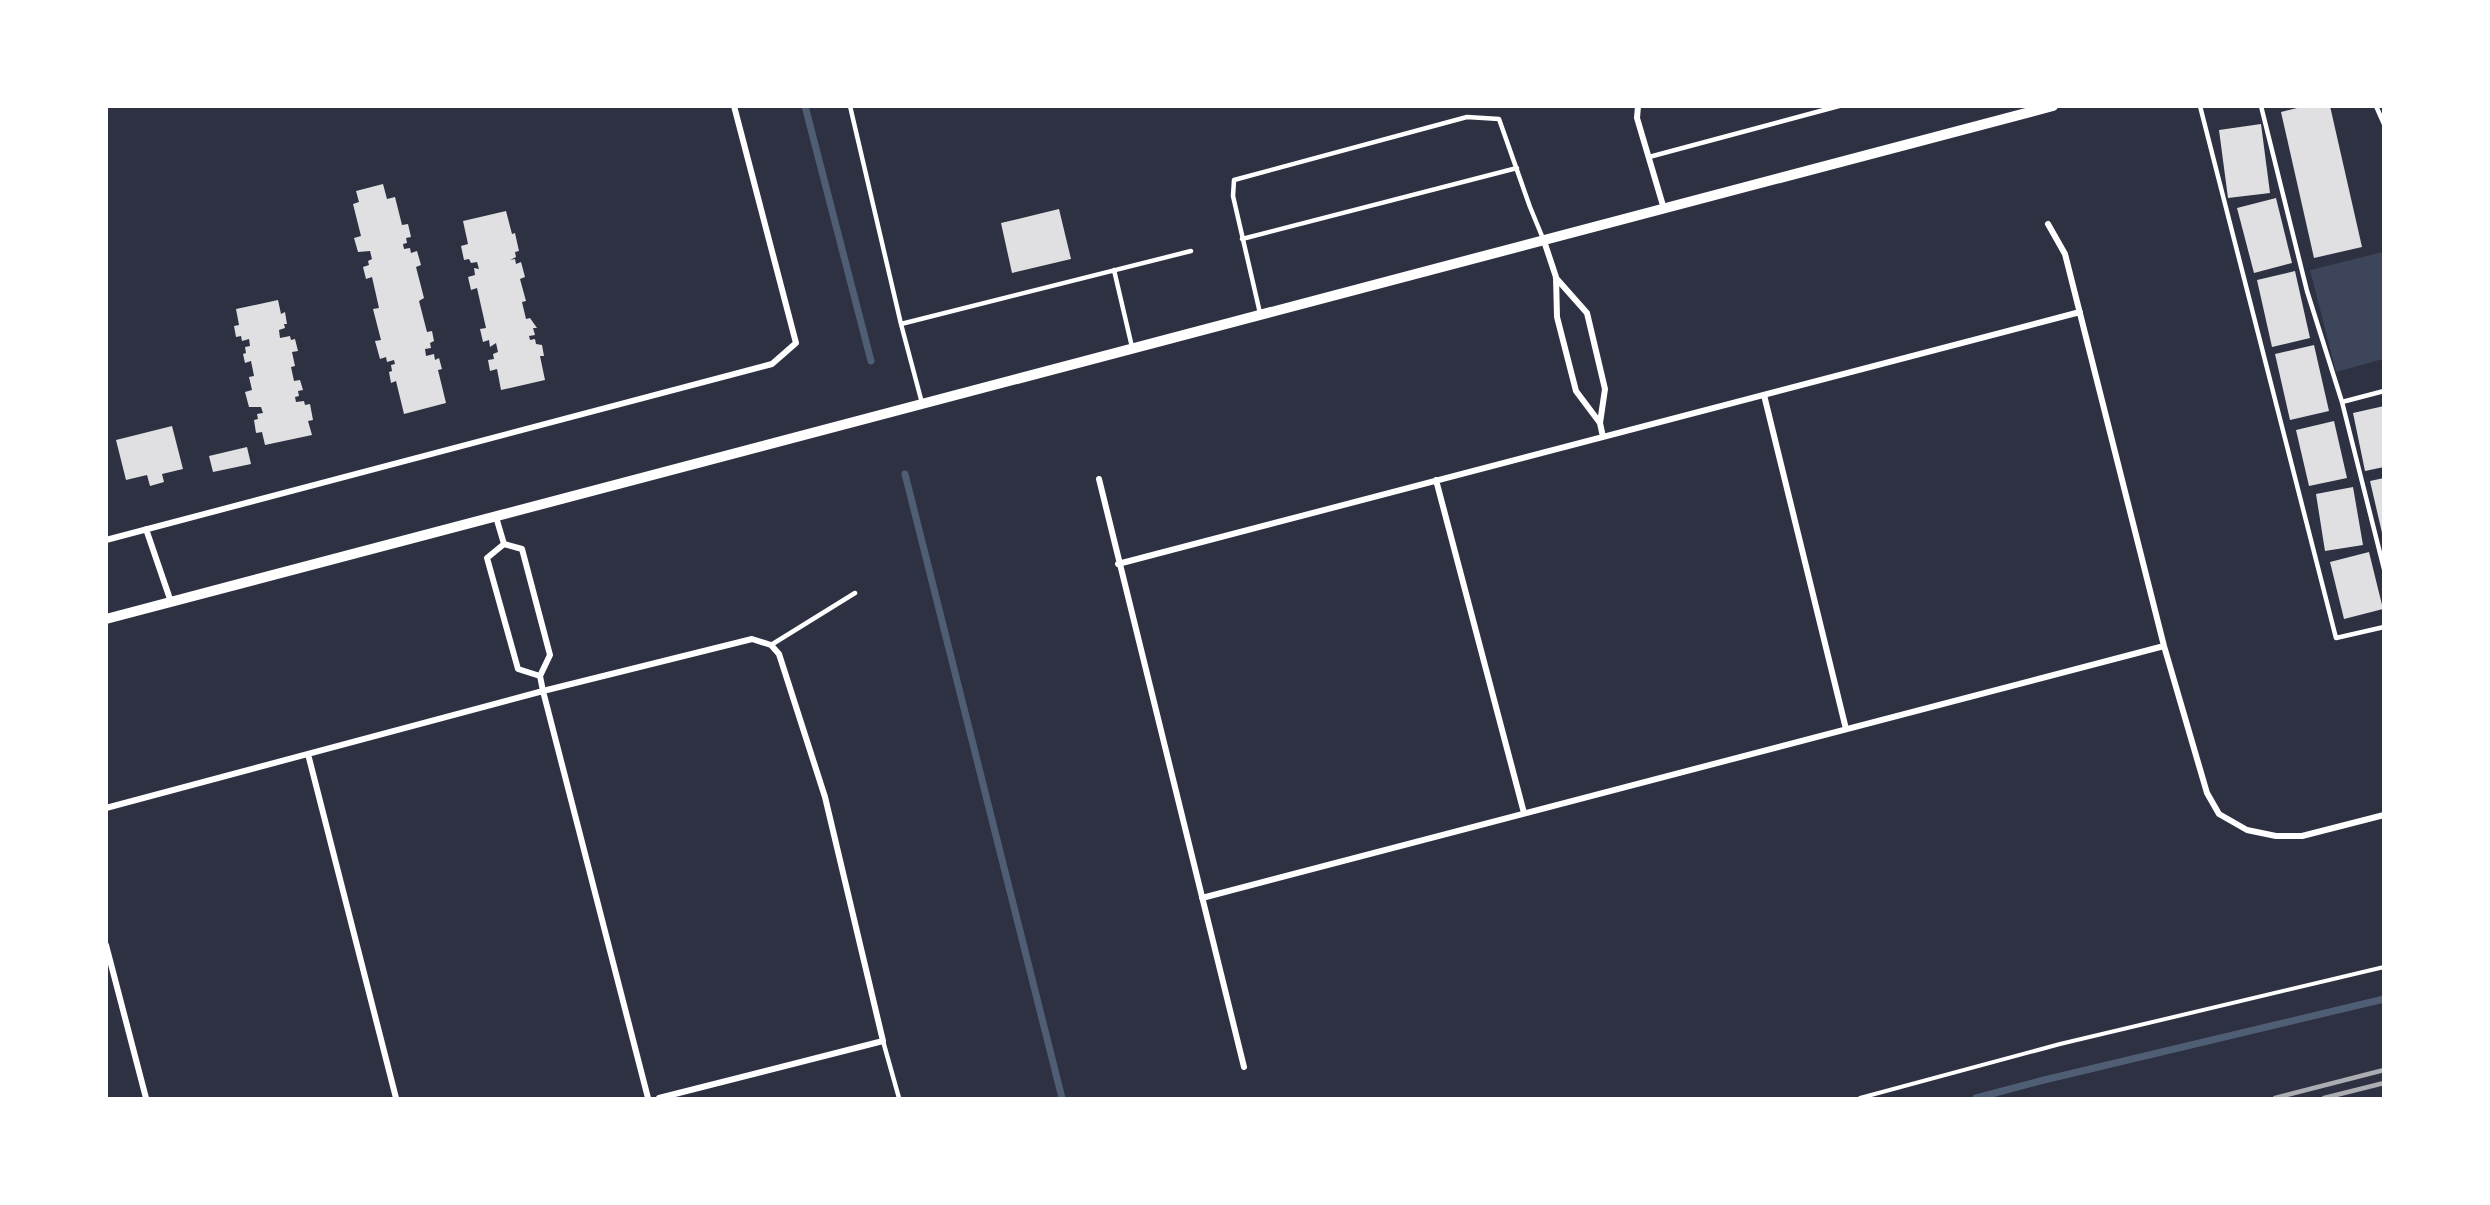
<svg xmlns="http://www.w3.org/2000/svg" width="2490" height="1205" font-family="Ubuntu,sans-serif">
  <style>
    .green { fill: #3c4559 }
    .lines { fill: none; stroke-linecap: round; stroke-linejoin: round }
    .stream { stroke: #4f5d75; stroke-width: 7 }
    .building { fill: #e0e0e3 }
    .path { stroke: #fff; stroke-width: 4 }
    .service { stroke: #fff; stroke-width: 4.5 }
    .minor { stroke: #fff; stroke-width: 6 }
    .tertiary { stroke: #fff; stroke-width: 10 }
    .rail { stroke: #abadb3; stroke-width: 4.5 }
  </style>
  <rect width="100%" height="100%" fill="#2d3142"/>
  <path class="green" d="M2383,252V359L2336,372L2310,270Z"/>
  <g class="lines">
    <path class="stream" d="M805,106L871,361
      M905,474L1062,1098
      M1976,1098L2044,1080L2384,999"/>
  </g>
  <path class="building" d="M2305,106H2330L2362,247L2314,258L2281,112Z
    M2261,124L2270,193L2228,198L2219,130Z
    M383,184L387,199L395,197L402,225L408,224L411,237L406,238L407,243L403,244L404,249L410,248L411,253L417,251L421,265L416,267L424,298L419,301L427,332L432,331L434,341L430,343L431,348L425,349L426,356L434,354L435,360L439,358L442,369L438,370L446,403L404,414L396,381L391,383L389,372L392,371L391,365L395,364L394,360L387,362L386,357L380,359L375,341L381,340L373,309L379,308L372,277L366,279L363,267L369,265L368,261L372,259L370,251L358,252L354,238L361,236L353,204L359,202L356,191Z
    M2276,198L2292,263L2254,273L2237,208Z
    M1059,209L1071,259L1012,273L1001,223Z
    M506,211L512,234L515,233L519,251L515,252L516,257L510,260L515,259L516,264L521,262L525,277L520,279L526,301L522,302L526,319L530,318L537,328H533L535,335L529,336L530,340L535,339L536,344L542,345L544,356H540L545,380L501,390L497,369L490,371L488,360L494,359L493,354L498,352L496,343L490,347L489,340L483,342L480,329L486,328L477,288L471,290L468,277L475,275L474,268L479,269L477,262L471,263L469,259L464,260L461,246L468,244L463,221Z
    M2295,271L2310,338L2272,347L2257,280Z
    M278,300L281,314L285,312L287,324H284L285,328L279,330L280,338L290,336L291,340L295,339L298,351L292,352L295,366L291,367L294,381L300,380L303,390L298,391L299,396L295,397L296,402L304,401L305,405L310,404L313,420L308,421L312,435L265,445L262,432L256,433L254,420L258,419L257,414L263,413L261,407H249L245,392L252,390L249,377L254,376L251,361L245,363L243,354L246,353L245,347L250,346L249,339L242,341L241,336L236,337L234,326L239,325L236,309Z
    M2314,345L2329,411L2290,420L2275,354Z
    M2384,406V467L2365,471L2353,413Z
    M2334,421L2347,478L2309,486L2296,430Z
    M172,426L183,469L162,474L164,482L150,486L147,475L126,480L116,440Z
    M247,447L251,464L213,472L209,456Z
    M2384,478V537H2383L2370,481Z
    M2353,487L2363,545L2325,551L2316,494Z
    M2369,552L2383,609L2344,619L2330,562Z"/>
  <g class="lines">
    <path class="path" d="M1860,1098L2060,1044L2384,967"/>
    <path class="service" d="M850,106L901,324L922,403
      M2200,106L2336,638L2384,627
      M2261,106L2307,291L2342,402L2384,569
      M2376,106L2384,124
      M1649,157L1839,106
      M1242,239L1517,168
      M1114,270L1132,347
      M1260,313L1233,196L1234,180L1467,117L1499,119L1530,207L1544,241
      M901,324L1191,251
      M2342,402L2384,391
      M771,645L855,593
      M883,1041L899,1098"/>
    <path class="minor" d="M1638,106L1637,118L1664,209
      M2048,224L2065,254L2164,646L2207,793L2219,814L2247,830L2276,836H2302L2384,815
      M1544,241L1556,277L1557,317L1576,391L1600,423
      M1556,278L1587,313L1605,389L1600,423L1603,437
      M1764,395L1846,729
      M1099,479L1244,1067
      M1436,480L1524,813
      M496,517L504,544
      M146,529L171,602
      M106,540L772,364L796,343L734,106
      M504,544L522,549L550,655L540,676L543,691L648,1098
      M504,544L487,558L518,669L540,676
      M1118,564L2080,312
      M308,754L396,1098
      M106,808L543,691L752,639L771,645L779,654L825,797L883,1041L659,1098
      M1202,898L2164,646
      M106,945L146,1098"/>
    <path class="tertiary" d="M106,619L2053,106"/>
    <path class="rail" d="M2275,1098L2384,1070
      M2324,1098L2384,1083"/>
  </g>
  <rect width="2490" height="1205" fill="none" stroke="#ffffff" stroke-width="216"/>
</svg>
